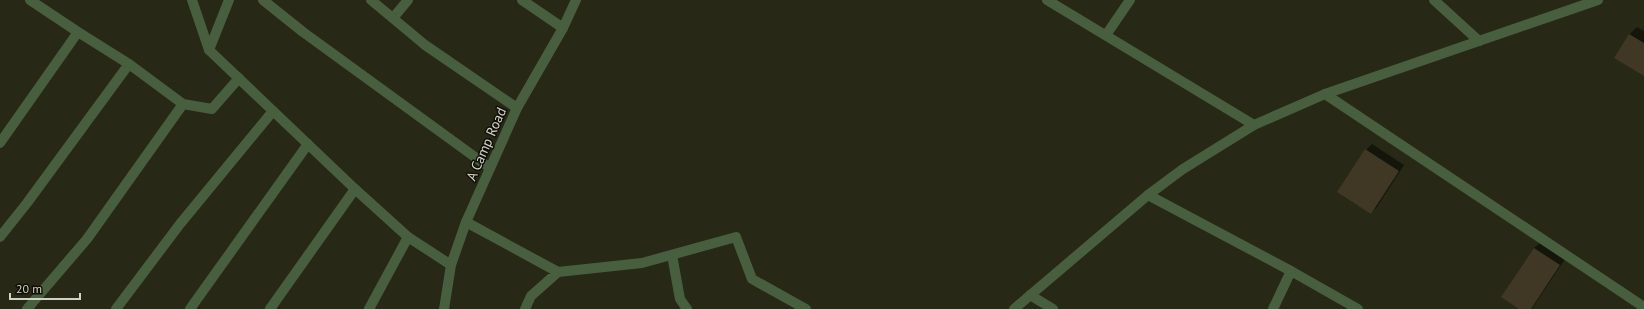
<svg xmlns="http://www.w3.org/2000/svg" width="1644" height="309" font-family="'PT Sans',sans-serif">
  <style>
    .shadow { fill: #0007 }
    .building { fill: #403724 }
    .lines { fill: none; stroke-linecap: round; stroke-linejoin: round }
    .minor { stroke: #485f3f; stroke-width: 10 }
    .tertiary { stroke: #485f3f; stroke-width: 10 }
    .labels { text-anchor: middle; dominant-baseline: central; stroke-width: 3; stroke-linejoin: round; paint-order: stroke }
    .street-label { font-size: 14px; fill: #d1d2c6; stroke: #101008 }
  </style>
  <rect width="100%" height="100%" fill="#272815"/>
  <path class="shadow" d="M1637,27L1644,31V75L1616,57L1630,34Z
    M1372,144L1404,165L1377,207L1371,213L1366,150Z
    M1540,243L1565,259L1533,307L1532,309H1521L1534,248Z"/>
  <path class="building" d="M1629,34L1644,43V76L1614,58Z
    M1365,149L1399,171L1371,214L1337,192Z
    M1534,248L1560,265L1531,309H1519L1501,297Z"/>
  <g class="lines">
    <path class="minor" d="M30,0L78,32
      M263,0L303,32L490,168
      M371,0L425,45L517,108
      M522,0L563,28
      M1047,0L1254,125
      M1434,0L1479,41
      M393,18L408,0
      M1106,35L1130,0
      M209,50L229,0
      M1325,94L1644,307
      M0,143L78,32L129,64
      M1148,195L1291,271L1358,309
      M466,222L558,272L642,263L736,237L752,279L806,309
      M0,237L27,203L129,64L183,104
      M672,255L680,299L687,309
      M1030,295L1053,309
      M27,309L87,239L183,104L212,109L239,78
      M116,309L180,224L273,111
      M190,309L308,144
      M270,309L355,189
      M369,309L408,237
      M525,309L531,296L558,272
      M1273,309L1291,271"/>
    <path class="tertiary" d="M192,0L209,50L355,189L408,237L451,265
      M444,309L451,265L466,222L517,108L563,28L576,0
      M1014,309L1148,195L1183,169L1254,125L1325,94L1598,0"/>
  </g>
  <g class="labels">
    <g class="street-label">
      <text transform="translate(486 144) rotate(-66)">A Camp Road</text>
    </g>
  </g>
  <path d="M10 293v6h70v-6" fill="none" stroke="#d1d2c6" stroke-width="2"/>
  <text x="16" y="293" font-size="12" fill="#d1d2c6" stroke="#101008" stroke-width="3" paint-order="stroke">20 m</text>
</svg>
